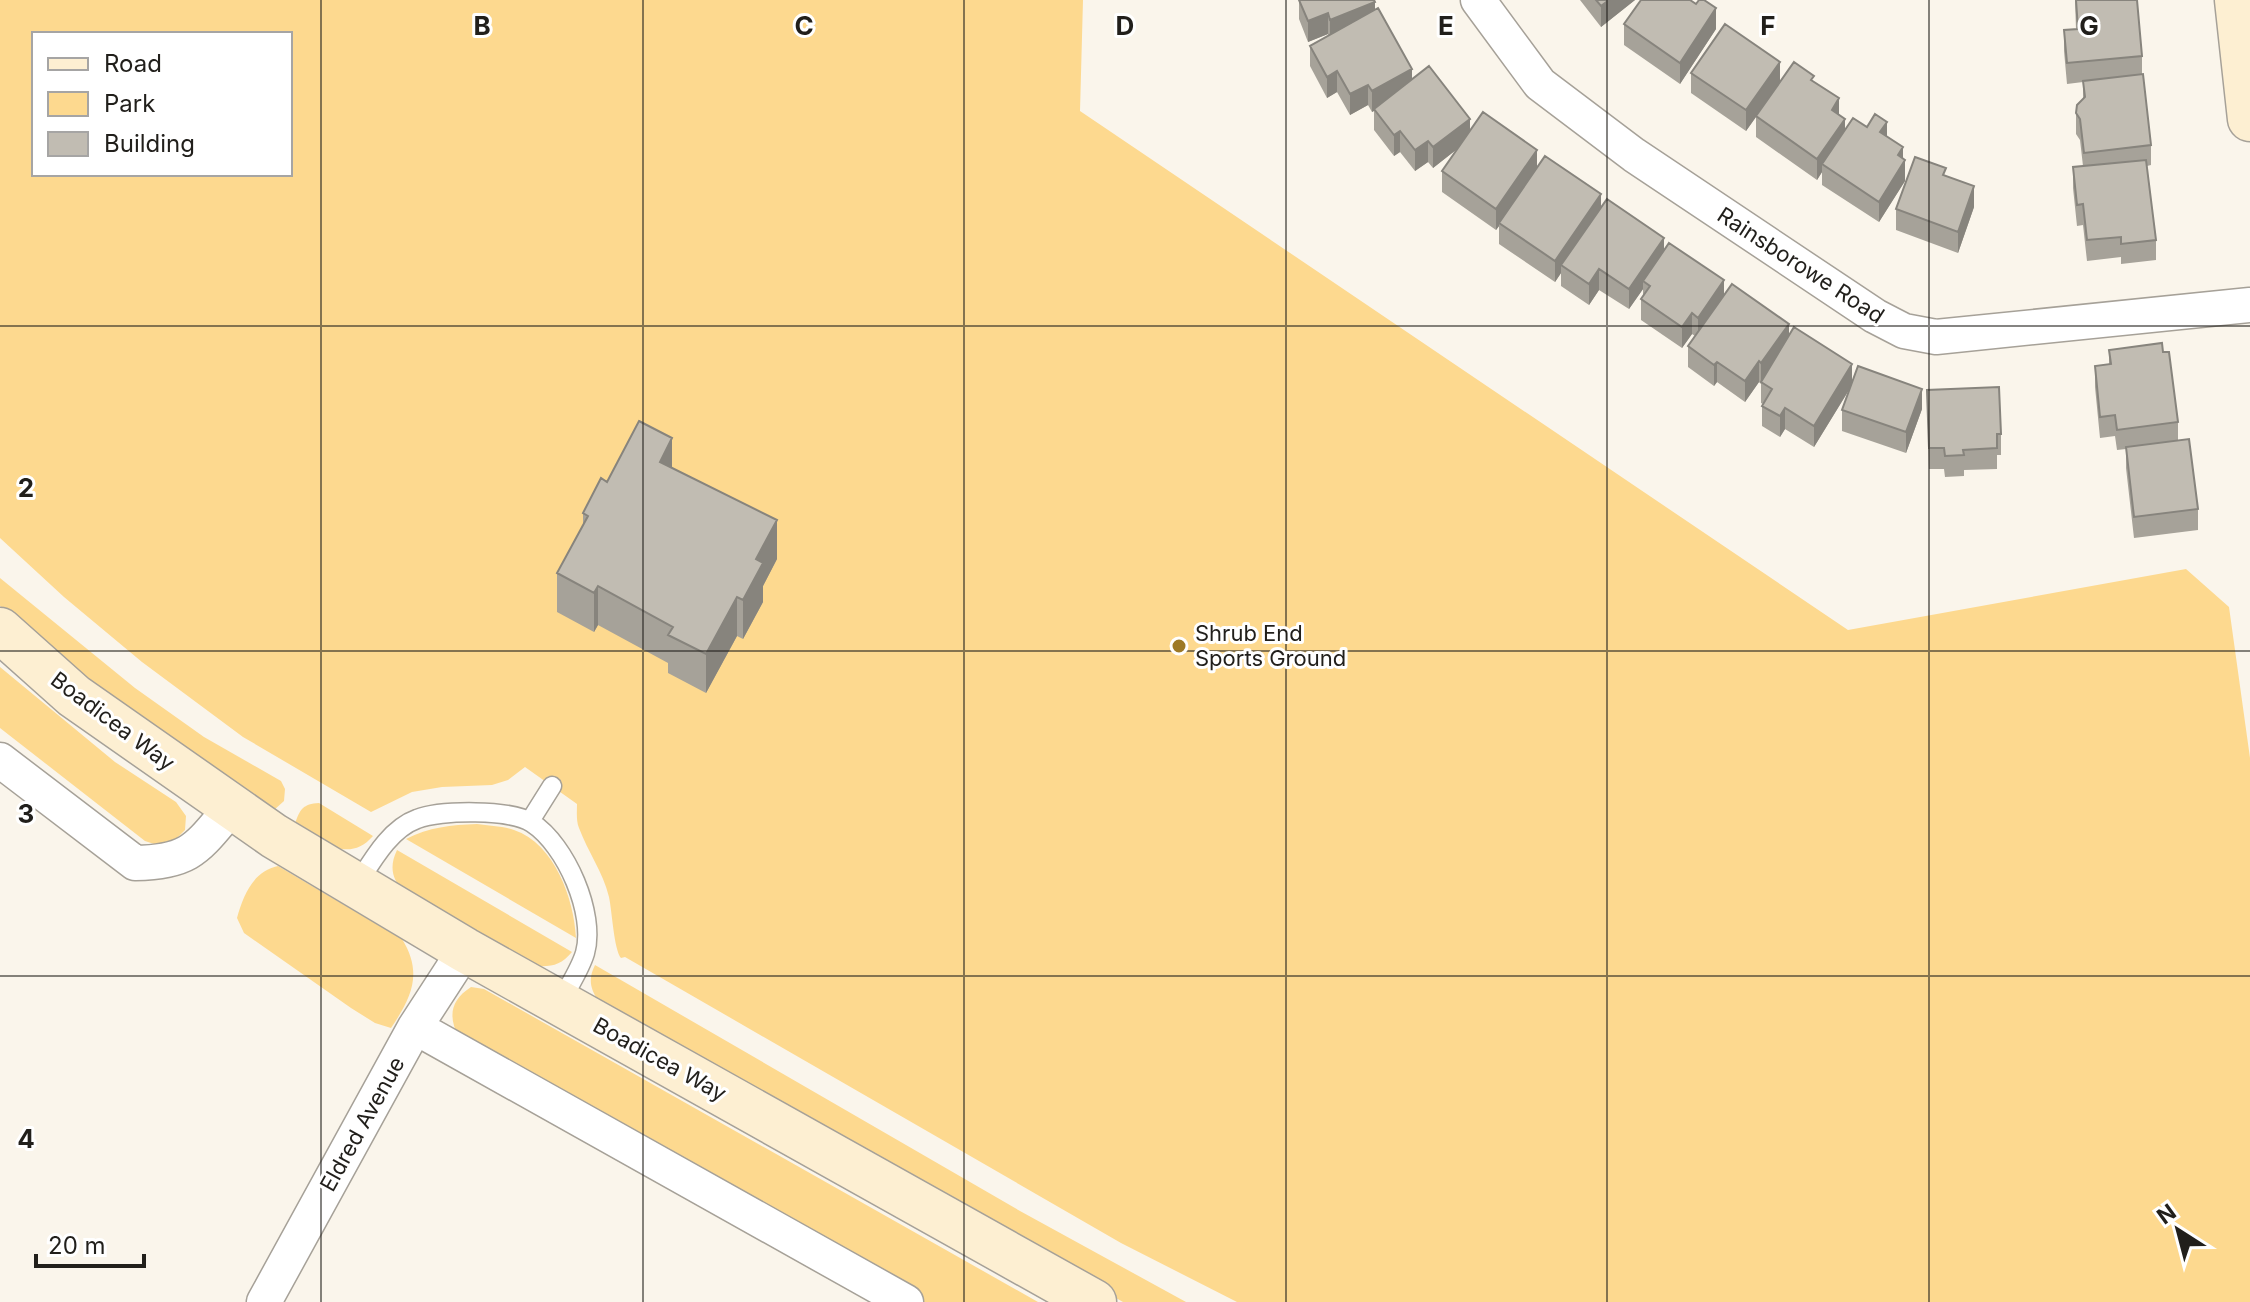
<svg xmlns="http://www.w3.org/2000/svg" width="2250" height="1302" font-family="Inter,sans-serif">
  <style>
    .green { fill: #fdd98f; fill-rule: evenodd }
    .lines { fill: none; stroke-linecap: round; stroke-linejoin: round }
    .lane-casing { stroke: #a6a198; stroke-width: 21 }
    .street-casing { stroke: #a6a198; stroke-width: 37 }
    .secondary-casing { stroke: #a6a198; stroke-width: 47 }
    .lane { stroke: #fff; stroke-width: 18 }
    .street { stroke: #fff; stroke-width: 34 }
    .secondary { stroke: #fdefd2; stroke-width: 44 }
    .wall { fill: #a6a299 }
    .shaded-wall { fill: #87847d }
    .building { fill: #c1bcb2; stroke: #87847d; stroke-width: 2 }
    .grid { fill: none; stroke: #211f1b; stroke-width: 2; stroke-opacity: 0.55 }
    .poi-dot { fill: #9d7925; stroke: #fff; stroke-width: 3 }
    .labels { text-anchor: middle; dominant-baseline: central; stroke-width: 6; stroke-linejoin: round; paint-order: stroke }
    .street-label { font-size: 22px; fill: #211f1b; stroke: #fff }
    .poi-label { font-size: 22px; fill: #211f1b; stroke: #fff; text-anchor: start }
    .grid-label { font-size: 26px; text-anchor: middle; font-weight: bold; fill: #211f1b; stroke: #fff; stroke-width: 6; stroke-linejoin: round; paint-order: stroke }
  </style>
  <rect width="100%" height="100%" fill="#faf5eb"/>
  <path class="green" d="M0,0H1083L1080,111L1848,630L2186,569L2229,607L2250,758V1302H1237L1121,1243L625,957L621,958C614,950 612,911 609,897C603,872 588,852 579,828C576,821 577,811 577,804L525,767L508,780L492,785L442,787L412,792L371,812L243,737L142,662L64,597L0,538ZM34,34H290V174H34Z
    M0,578L135,688L204,737L281,781L285,789L284,801L274,810L140,720L0,606Z
    M0,667L115,762L176,802L186,816L185,830L174,841L160,846L145,841L0,728Z
    M319,803L373,836C348,865 319,840 295,824C300,809 303,804 319,803Z
    M477,824C489,826 503,826 514,830C555,844 574,899 576,938L406,839C429,827 451,825 477,824Z
    M397,850L572,952C561,965 552,967 536,966L404,892C392,879 389,867 397,850Z
    M278,866L402,939C423,973 412,997 391,1028L375,1023L351,1008L244,933L237,918C243,896 253,871 278,866Z
    M595,965L1020,1211L1186,1302H1123L599,1002C590,989 588,979 595,965Z
    M471,987L484,989L1038,1302H922L458,1036C448,1015 451,1000 471,987Z"/>
  <g class="lines">
    <defs>
      <path id="lane" d="M530,821L552,786
        M356,886C371,863 389,829 417,819C440,810 511,809 532,823C566,845 596,914 585,953C580,970 568,987 560,1003"/>
      <path id="street" d="M1478,0L1540,84L1634,155L1875,316L1904,331L1936,337L2250,305
        M0,760L135,863C191,862 197,848 231,808
        M415,1027L906,1302
        M264,1302L415,1027L465,950"/>
      <path id="secondary" d="M2237,0L2250,119
        M0,630L74,696L274,836L465,950L1094,1302"/>
    </defs>
    <use href="#lane" class="lane-casing"/>
    <use href="#street" class="street-casing"/>
    <use href="#secondary" class="secondary-casing"/>
    <use href="#lane" class="lane"/>
    <use href="#street" class="street"/>
    <use href="#secondary" class="secondary"/>
  </g>
  <path class="wall" d="M1297,0H1374L1375,10L1412,79L1470,131L1537,167L1601,207L1664,251L1724,296L1789,336L1852,381L1922,409L1906,453L1842,431V410L1849,390L1814,447L1785,429L1780,437L1762,426V406L1763,404L1761,403V384L1759,382L1745,402L1717,382L1714,386L1688,367V346L1695,336L1692,334L1682,348L1641,320V299L1643,297V289L1629,309L1599,290L1589,305L1561,286V273L1555,282L1499,244V226L1496,230L1442,192V171L1457,149L1433,168L1428,162L1415,171L1400,152L1394,156L1374,130V111L1372,112L1368,105L1350,115L1337,92L1327,98L1310,66V46L1328,36V34L1308,42L1299,19V0Z
    M1580,0H1635L1601,27Z
    M2075,0H2137L2142,56V74L2151,145V165L2147,166L2156,240V260L2121,264V257L2087,261L2083,225L2077,226L2073,188V167L2083,166L2080,140L2076,134V113L2083,99V82L2067,84L2064,51V30L2076,29Z
    M1624,24L1716,29L1680,84L1624,45Z
    M1691,73L1780,82H1814L1839,115L1845,130L1867,127L1887,137L1903,159L1905,181L1879,222L1822,185V172L1817,180L1756,137V117L1746,131L1691,93Z
    M1946,176L1974,207L1958,253L1896,230V209Z
    M2109,350L2163,352L2178,422V441L2198,509V530L2134,538L2126,468V449L2117,450L2115,436L2100,438L2095,387V366L2109,364Z
    M1927,390L2001,434V455H1997V469L1964,470V476L1945,477L1944,469H1929Z
    M672,468L777,559L763,586V602L743,639L737,636L706,693L668,673V663L598,625L594,632L557,612V573L583,525V513L607,482Z"/>
  <path class="shaded-wall" d="M1609,0H1635L1601,27V6Z
    M1375,2V22L1330,40V20Z
    M1716,8V29L1680,84V63Z
    M1328,13V34L1308,42V21Z
    M1780,62V83L1746,131V110Z
    M1412,69V90L1372,112V91Z
    M1337,71V92L1327,98V77Z
    M1368,85V105L1350,115V94Z
    M1839,98V119L1832,110Z
    M1470,119V139L1433,168V147Z
    M1845,119V140L1822,164V172L1817,180V159Z
    M1887,122V143L1880,132Z
    M1400,131V152L1394,156V135Z
    M1428,141V162L1415,171V150Z
    M1903,147V164L1905,160V181L1879,222V202L1898,155Z
    M1537,150V171L1499,223V226L1496,230V209Z
    M1974,186V207L1958,253V232Z
    M1601,194V215L1561,265V273L1555,282V261Z
    M1664,238V258L1643,281V289L1629,309V289Z
    M1599,269V290L1589,305V284Z
    M1724,280V301L1698,338V318Z
    M1692,313V334L1682,348V327Z
    M1789,324V344L1761,384V363Z
    M1759,361V382L1745,402V381Z
    M1717,362V382L1714,386V365Z
    M1852,364V385L1814,447V426Z
    M1922,389V409L1906,453V432Z
    M1785,408V429L1780,437V416Z
    M672,438V477L660,462Z
    M777,520V559L763,586V602L743,639V600L756,559Z
    M598,586V625L594,632V593Z
    M737,597V636L706,693V654Z"/>
  <path class="building" d="M1299,0H1374L1375,2L1330,20L1328,13L1308,21Z
    M1596,0H1609L1601,6Z
    M1641,0H1690L1696,4L1699,0H1704L1716,8L1680,63L1624,24Z
    M2076,0H2137L2142,56L2067,63L2064,30L2078,29Z
    M1378,8L1412,69L1372,91L1368,85L1350,94L1337,71L1327,77L1310,46Z
    M1725,24L1780,62L1746,110L1691,73Z
    M1794,62L1814,76L1811,80L1839,98L1832,110L1845,119L1817,159L1756,116Z
    M1429,66L1470,119L1433,147L1428,141L1415,150L1400,131L1394,135L1374,109Z
    M2143,74L2151,145L2084,153L2080,119L2076,113L2077,105L2085,97L2083,81Z
    M1483,112L1537,150L1496,209L1442,171Z
    M1875,114L1887,122L1880,132L1903,147L1898,155L1905,160L1879,202L1822,164L1853,118L1867,127Z
    M1545,156L1601,194L1555,261L1499,223Z
    M1915,157L1946,168L1943,175L1974,186L1958,232L1896,209Z
    M2146,160L2156,240L2121,244V237L2087,240L2083,204L2077,205L2073,167Z
    M1607,199L1664,238L1629,289L1599,269L1589,284L1561,265Z
    M1669,243L1724,280L1698,318L1692,313L1682,327L1641,299L1650,286L1643,281Z
    M1732,284L1789,324L1761,363L1759,361L1745,381L1717,362L1714,365L1688,346Z
    M1794,327L1852,364L1814,426L1785,408L1780,416L1762,406L1772,389L1761,382Z
    M2162,343L2163,352H2169L2178,422L2117,430L2115,415L2100,417L2095,366L2111,364L2109,350Z
    M1858,366L1922,389L1906,432L1842,410Z
    M1999,387L2001,434H1997V448L1963,450L1964,455L1945,456L1944,448H1929L1927,390Z
    M639,421L672,438L660,462L777,520L756,559L763,563L743,600L737,597L706,654L668,635L673,627L598,586L594,593L557,573L588,516L583,513L601,478L607,482Z
    M2189,439L2198,509L2134,517L2126,447Z"/>
  <path class="grid" d="M321,0V1302M643,0V1302M964,0V1302M1286,0V1302M1607,0V1302M1929,0V1302M0,326H2250M0,651H2250M0,976H2250"/>
  <circle class="poi-dot" cx="1179" cy="646" r="8"/>
  <g class="labels">
    <g class="street-label">
      <text transform="translate(1801 265) rotate(33)">Rainsborowe Road</text>
      <text transform="translate(113 721) rotate(37)">Boadicea Way</text>
      <text transform="translate(660 1059) rotate(29)">Boadicea Way</text>
      <text transform="translate(362 1124) rotate(-61)">Eldred Avenue</text>
    </g>
    <g class="poi-label">
      <text x="1195" y="633">Shrub End<tspan x="1195" dy="25">Sports Ground</tspan></text>
    </g>
  </g>
  <g class="grid-label">
    <text x="482" y="35">B</text>
    <text x="804" y="35">C</text>
    <text x="1125" y="35">D</text>
    <text x="1446" y="35">E</text>
    <text x="1768" y="35">F</text>
    <text x="2089" y="35">G</text>
    <text x="26" y="497">2</text>
    <text x="26" y="823">3</text>
    <text x="26" y="1148">4</text>
  </g>
  <rect x="32" y="32" width="260" height="144" fill="#ffffff" stroke="#a6a5a4" stroke-width="2"/>
  <rect x="48" y="58" width="40" height="12" fill="#fdefd2" stroke="#a6a5a4" stroke-width="2"/>
  <text x="104" y="72" font-size="24" fill="#211f1b">Road</text>
  <rect x="48" y="92" width="40" height="24" fill="#fdd98f" stroke="#a6a5a4" stroke-width="2"/>
  <text x="104" y="112" font-size="24" fill="#211f1b">Park</text>
  <rect x="48" y="132" width="40" height="24" fill="#c1bcb2" stroke="#a6a5a4" stroke-width="2"/>
  <text x="104" y="152" font-size="24" fill="#211f1b">Building</text>
  <g transform="translate(2178 1230) rotate(324)" stroke="#ffffff" stroke-width="6" paint-order="stroke">
  <path d="M0-6L14 30L0 20L-14 30Z" fill="#211f1b"/>
  <text y="-12" font-size="22" font-weight="bold" text-anchor="middle" fill="#211f1b">N</text>
  </g>
  <path d="M36 1254v12h108v-12" fill="none" stroke="#211f1b" stroke-width="4"/>
  <text x="48" y="1254" font-size="24" fill="#211f1b" stroke="#ffffff" stroke-width="6" paint-order="stroke">20 m</text>
</svg>
